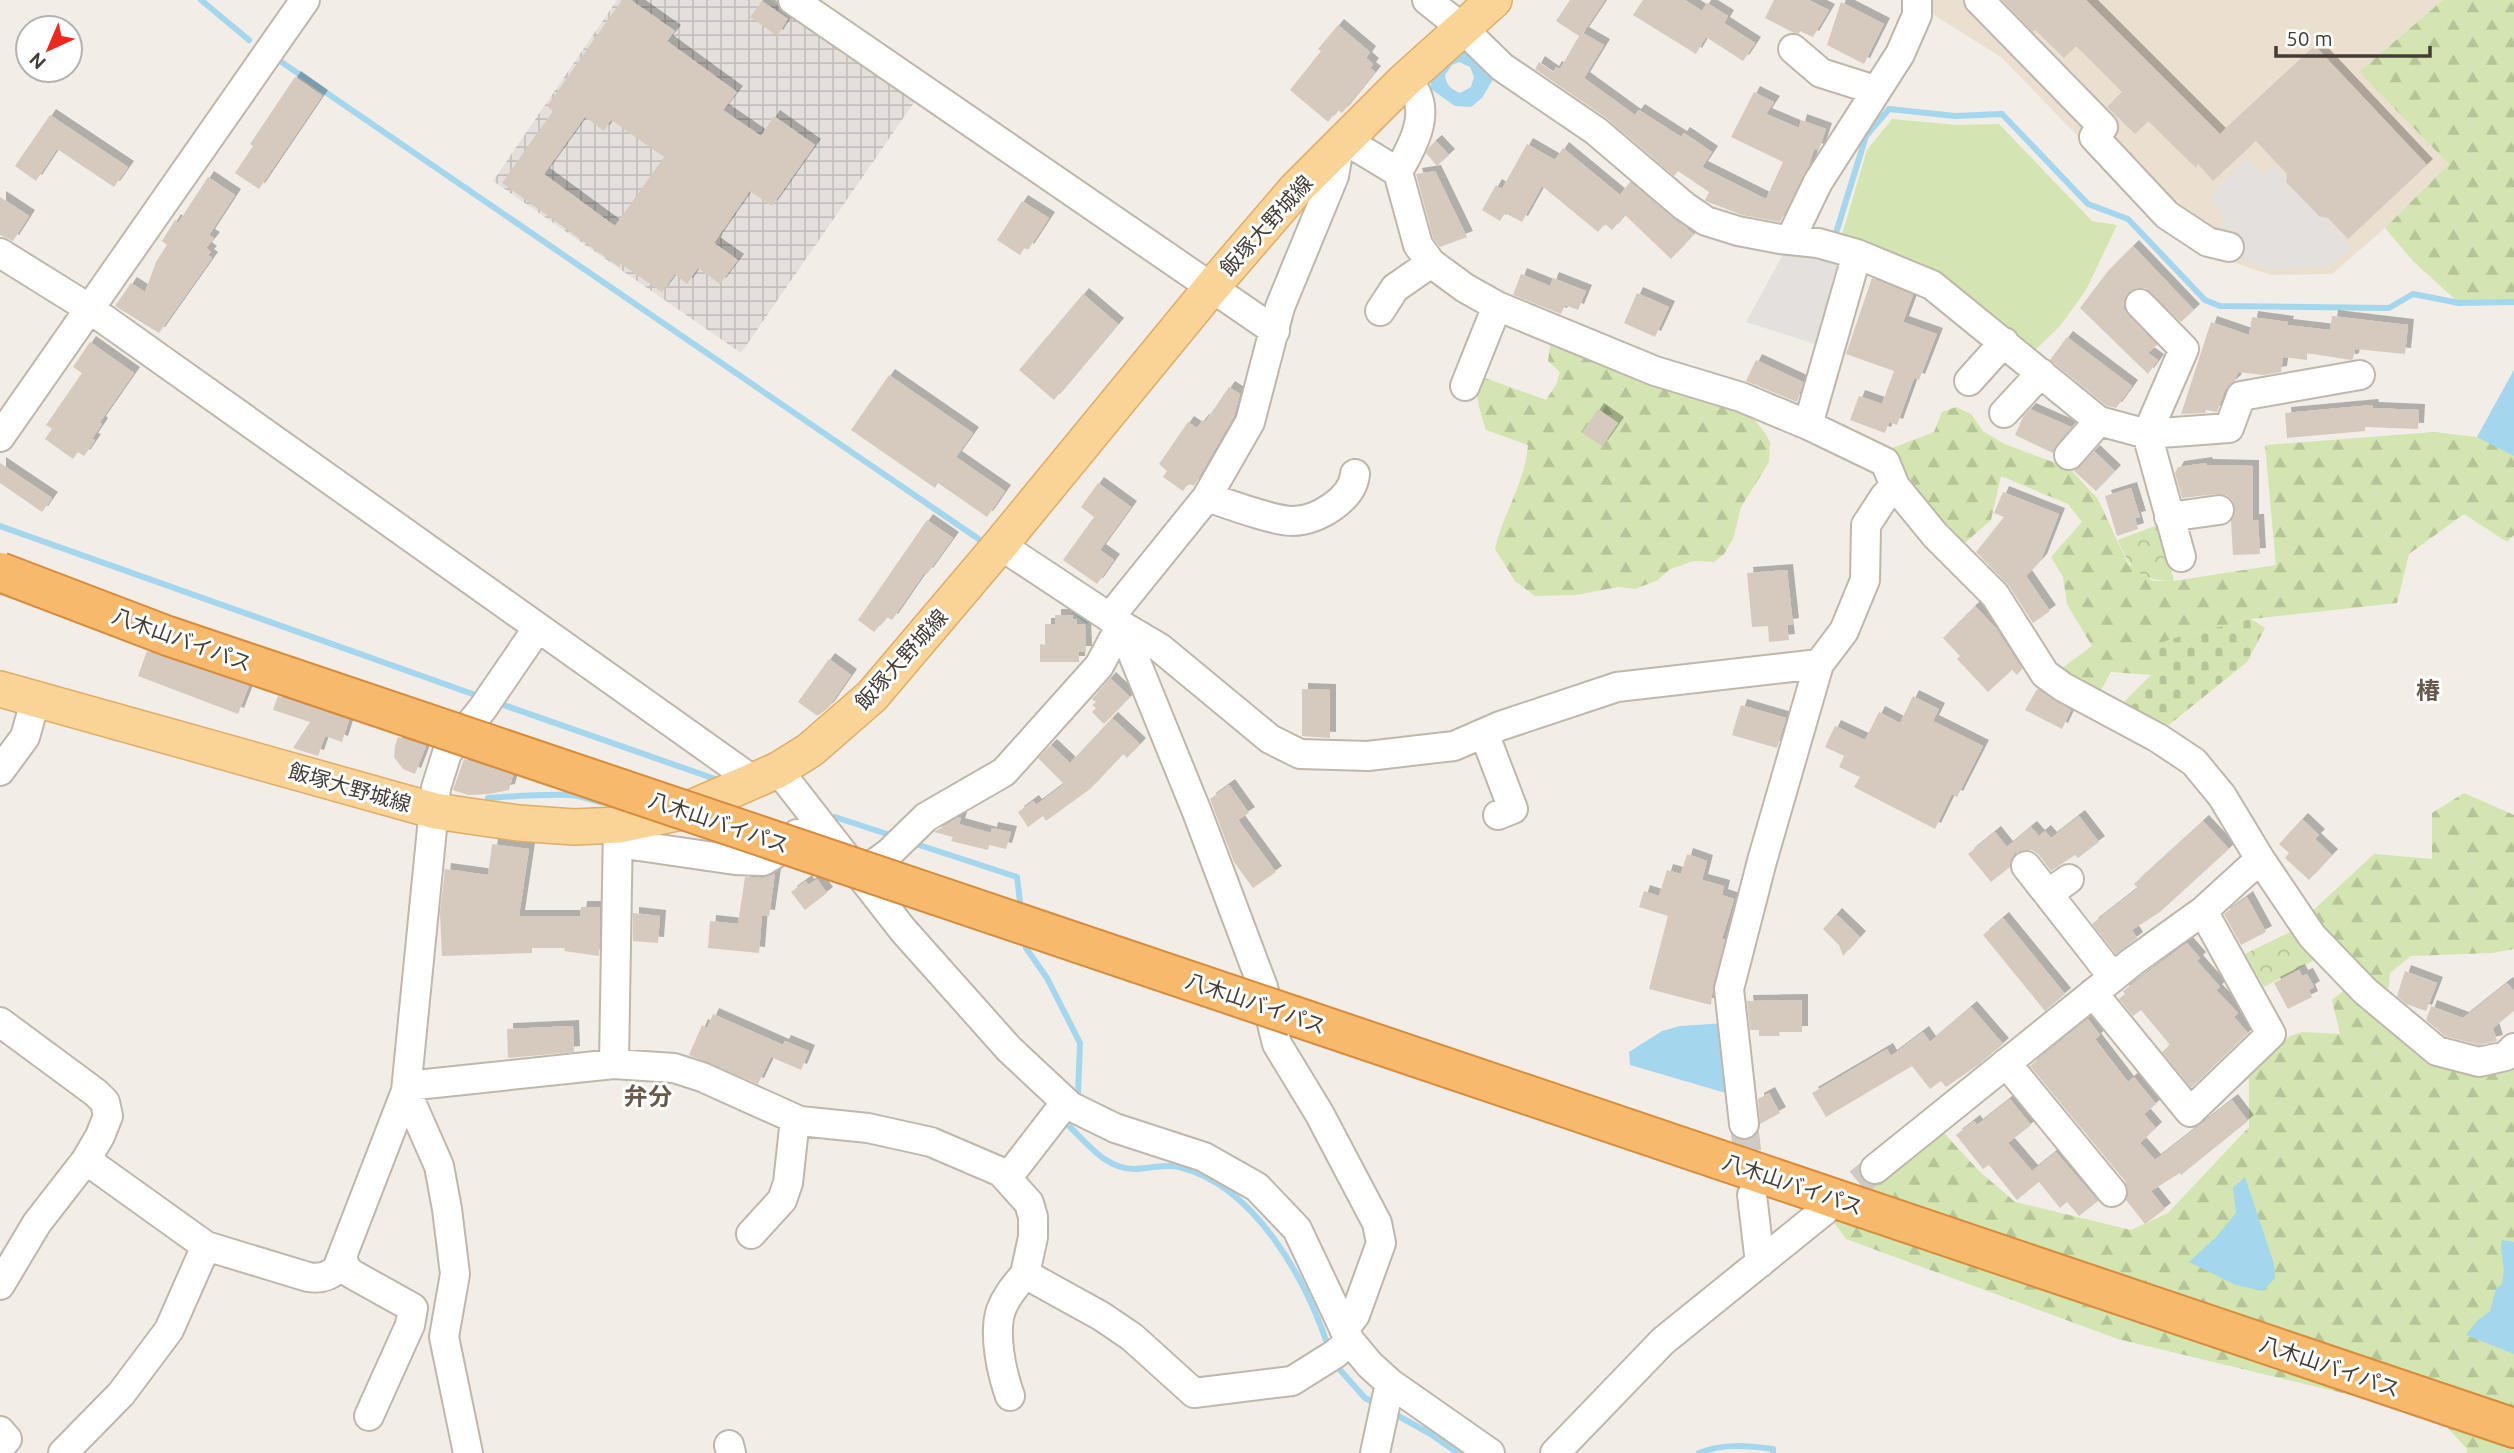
<svg xmlns="http://www.w3.org/2000/svg" width="2514" height="1453" font-family="Ubuntu,'Noto Sans JP',sans-serif">
  <style>
    .industrial { fill: url(#industrial-grid) }
    .education { fill: #ebe0d0 }
    .forest { fill: url(#forest-firs) }
    .cemetery { fill: url(#cemetery-stones) }
    .park { fill: url(#park-crowns) }
    .pitch { fill: #d3e5b0 }
    .parking { fill: #e3e0de }
    .water { fill: #a4d7ed; fill-rule: evenodd }
    .lines { fill: none; stroke-linecap: round; stroke-linejoin: round }
    .stream { stroke: #a4d7ed; stroke-width: 6 }
    .building { fill: #d6cabf; fill-rule: evenodd; filter: url(#shadow) }
    .minor-tunnel { stroke: #cfcac3; stroke-width: 28; stroke-dasharray: 28 14; stroke-linecap: butt }
    .minor-casing { stroke: #c0b7ac; stroke-width: 32 }
    .major-casing { stroke: #dead68; stroke-width: 38 }
    .highway-casing { stroke: #d68c3c; stroke-width: 42 }
    .minor { stroke: #fff; stroke-width: 28 }
    .major { stroke: #fad397; stroke-width: 35 }
    .highway { stroke: #f7b96c; stroke-width: 38 }
    .highway-bridge-casing { stroke: #d68c3c; stroke-width: 42; stroke-linecap: butt }
    .highway-bridge { stroke: #f7b96c; stroke-width: 38 }
    .labels { text-anchor: middle; dominant-baseline: central; stroke-width: 6; stroke-linejoin: round; paint-order: stroke }
    .street-label { font-size: 21px; fill: #443d35; stroke: #fff }
    .quarter-label { font-size: 24px; font-weight: bold; fill: #675a4d; stroke: #fff }
  </style>
  <defs>
    <pattern id="industrial-grid" width="8" height="8" patternUnits="userSpaceOnUse" patternTransform="scale(1.75)"><rect width="8" height="8" fill="#e4dfdb"/><path d="M0 4h8M4 0v8" fill="none" stroke="#c5c0bd"/></pattern>
    <pattern id="forest-firs" width="22" height="20" patternUnits="userSpaceOnUse" patternTransform="scale(1.75)"><rect width="22" height="20" fill="#d3e5b0"/><path d="M5 1l3.5 6h-7zM16 11l3.5 6h-7z" fill="#b6c598"/></pattern>
    <pattern id="cemetery-stones" width="16" height="16" patternUnits="userSpaceOnUse" patternTransform="scale(1.75)"><rect width="16" height="16" fill="#d3e5b0"/><path d="M2 7V4a2 2 0 0 1 4 0v3zM10 15v-3a2 2 0 0 1 4 0v3z" fill="#b6c598"/></pattern>
    <pattern id="park-crowns" width="20" height="18" patternUnits="userSpaceOnUse" patternTransform="scale(1.75)"><rect width="20" height="18" fill="#d3e5b0"/><path d="M2 6a3 3 0 1 1 6 0M12 15a3 3 0 1 1 6 0" fill="none" stroke="#b6c598"/></pattern>
    <filter id="shadow"><feDropShadow dx="6" dy="-6" stdDeviation="0" flood-color="#0004"/></filter>
  </defs>
  <rect width="100%" height="100%" fill="#f2ede6"/>
  <path class="industrial" d="M617,0H769L915,101L741,353L493,181Z"/>
  <path class="education" d="M1918,0H2443L2360,72L2449,164L2385,228L2332,274L2271,275L2201,252L2154,215L2001,57L1929,12Z"/>
  <path class="forest" d="M2443,0H2514V302L2459,303L2413,261L2385,228L2449,164L2359,72Z
    M1551,339L1737,399L1765,433L1770,442L1769,462L1741,507L1733,539L1724,554L1714,562L1694,561L1670,569L1658,580L1635,589L1618,587L1576,595L1535,596L1515,581L1495,549C1503,513 1525,483 1528,445L1486,430C1481,414 1472,391 1482,377L1546,400L1556,385L1560,372L1548,361Z
    M2514,370V535L2507,542L2464,514L2409,554L2397,603L2251,619L2174,638L2162,672L2151,675L2111,672L2097,697L2054,674L2092,646L2067,604L2063,577L2051,557L2082,522L2068,504L2001,476L1991,520L1959,548L1929,520L1887,450L1934,432L1942,412L1956,407L1971,414L1983,431L2004,444L2069,468L2098,499L2128,564L2153,581H2174L2276,565L2265,445L2434,432L2477,437Z
    M2464,793L2514,815V949L2492,953L2411,956L2390,973L2389,986L2382,999L2306,917L2374,854L2432,859V813Z
    M2346,989L2436,1058L2514,1061V1453H2466L2468,1450L2446,1426L2392,1405L2118,1339L1846,1239L1832,1220L1941,1130L1979,1171L2015,1202L2131,1230L2168,1213L2249,1127V1075L2290,1036L2302,1032L2340,1034L2332,1000Z"/>
  <path class="cemetery" d="M2251,619L2265,628L2247,662L2160,732L2119,707L2151,675L2162,672L2149,647L2174,638Z"/>
  <path class="park" d="M2160,524L2174,581C2140,581 2130,570 2118,540Z
    M2292,931L2316,959L2264,987L2245,954Z"/>
  <path class="pitch" d="M1892,119L1957,125L1999,124L2092,221L2117,225L2086,290L2060,326L2029,356L1841,238L1867,150Z"/>
  <path class="parking" d="M2247,158L2264,175L2274,165L2353,247L2331,266L2269,270L2231,255L2212,236L2226,221L2211,195Z
    M1786,249L1845,256L1818,345L1746,322Z"/>
  <path class="water" d="M1462,43L1498,71L1482,98L1471,107L1455,106L1431,89L1430,73ZM1459,62L1470,67L1474,77L1471,87L1460,93C1451,89 1446,85 1445,75L1452,65Z
    M2514,370V456L2477,437Z
    M1725,1023L1736,1096L1630,1065L1629,1052L1662,1031L1680,1026Z
    M2245,1177L2274,1264L2275,1278L2263,1291L2236,1285L2189,1262L2216,1237L2236,1213L2233,1188Z
    M2502,1240L2514,1242V1354L2466,1335L2477,1321L2490,1311L2496,1289L2502,1284L2504,1271L2501,1248Z"/>
  <g class="lines">
    <path class="stream" d="M201,0L249,40
      M280,61L983,542
      M1836,233L1866,136L1889,109L1955,116L2002,114L2088,204L2128,219L2205,300L2220,306L2389,308L2413,294L2459,303L2514,302
      M0,526L481,697
      M1075,611L1087,620
      M495,702L718,780
      M488,798C515,796 543,794 571,795C586,796 599,805 614,803
      M835,817L893,836
      M910,842L1017,877L1021,910
      M1025,938L1026,948L1047,978L1080,1043L1078,1095
      M1067,1124C1087,1143 1106,1170 1136,1169C1149,1168 1166,1164 1179,1167C1255,1185 1307,1281 1329,1349
      M1334,1363L1365,1398L1379,1405
      M1391,1412L1429,1433L1458,1453
      M1699,1453C1722,1443 1749,1446 1773,1449V1453"/>
  </g>
  <path class="building" d="M622,0H631L675,31L667,41L737,92L723,110L761,136L774,116L815,145L772,206L750,191L714,243L738,260L720,284L698,268L687,284L675,274L662,292L621,264L619,267L502,183L553,111L547,106ZM585,117L604,131L611,120L664,157L615,226L544,174Z
    M1570,0H1605L1583,33L1604,45L1584,78L1635,115L1639,110L1681,137L1684,133L1712,152L1702,167L1766,199L1783,162L1731,137L1754,92L1774,102L1766,114L1799,128L1801,120L1826,129L1819,150L1814,149L1809,166L1780,222L1742,215L1708,202L1705,200L1709,192L1678,171L1674,176L1605,117L1535,69L1539,62L1553,72L1556,67L1560,69L1579,36L1556,21Z
    M1643,0H1685L1702,11L1707,3L1728,16L1724,23L1755,43L1743,61L1706,37L1696,54L1633,15Z
    M1774,0H1809L1829,10L1813,37L1800,31L1799,34L1794,33L1765,18Z
    M2002,0H2086L2220,134L2315,46L2427,165L2348,239L2328,218L2319,216L2286,182L2287,174L2256,141L2213,181L2198,164L2196,168L2148,121L2135,134L2107,107L2122,92L2076,46L2064,58L2035,30L2033,32Z
    M762,1L788,19L777,36L750,17Z
    M1841,2L1884,24L1864,64L1827,45Z
    M1338,25L1370,52L1366,58L1373,64L1370,68L1375,72L1342,113L1338,110L1328,122L1290,90L1321,51L1318,49Z
    M295,77L322,96L259,189L235,173L253,146L250,144Z
    M50,115L128,167L114,187L57,149L36,181L15,166Z
    M1436,141L1449,155L1437,166L1426,153L1429,147Z
    M1527,144L1555,160L1563,148L1620,195L1630,182L1694,234L1671,259L1625,215L1612,230L1605,224L1598,232L1542,186L1522,222L1505,213L1500,221L1482,210L1496,185L1502,189Z
    M1435,171L1467,237L1440,247L1433,238L1416,174Z
    M208,177L235,195L209,235L214,238L206,248L211,252L208,255L212,258L159,333L115,306L131,283L145,292L156,262L167,245L162,241L175,220L178,223Z
    M0,197L29,216L13,241L0,235Z
    M1022,201L1049,218L1028,250L1025,247L1020,255L997,240Z
    M2133,246L2194,310L2181,322L2145,288H2137L2128,293L2124,300V309L2157,345L2148,353L2158,360L2148,374L2080,308L2108,271Z
    M1521,274L1550,286L1553,278L1586,291L1578,310L1565,305L1561,314L1513,295Z
    M1872,278L1913,295L1903,322L1937,334L1919,380L1914,378L1897,425L1889,422L1885,433L1850,420L1859,396L1882,404L1894,371L1846,354Z
    M1637,293L1669,307L1655,337L1624,323Z
    M1083,294L1118,324L1054,400L1019,370Z
    M2332,316L2408,325L2405,354L2355,349L2353,359L2351,360L2307,353V360L2283,357L2281,372L2263,375L2238,372L2235,381L2225,390L2217,412L2206,410L2205,413L2181,414L2211,322L2249,335L2252,317L2288,322L2287,325L2330,330Z
    M2067,337L2132,386L2116,408L2107,406L2050,360Z
    M90,342L134,373L100,422L102,424L92,439L95,440L84,456L78,452L73,459L45,439L52,429L46,425L82,373L73,367Z
    M1756,360L1803,382L1797,402L1746,381Z
    M889,375L973,433L956,457L1005,491L987,517L938,483L935,488L851,430Z
    M1229,387L1240,394L1234,416L1194,486L1189,483L1183,491L1163,477L1167,471L1159,464L1188,422L1197,428L1203,420L1205,422Z
    M2372,405L2373,408L2419,410L2418,429L2365,427V431L2287,438L2285,413Z
    M1598,409L1618,423L1602,446L1582,433Z
    M2030,409L2071,427L2057,444L2053,453L2015,435L2023,417Z
    M2094,451L2115,471L2096,491L2074,471Z
    M0,463L52,498L42,512L0,483Z
    M2206,463L2207,465L2253,466V520H2258L2260,554L2233,555L2231,521L2235,508L2232,500L2226,495L2217,494L2182,498L2175,473L2178,467Z
    M1098,483L1131,507L1100,550L1114,560L1097,584L1063,560L1094,517L1081,507Z
    M2131,488L2140,517L2135,518L2138,529L2117,536L2105,496Z
    M2003,492L2059,514L2041,560L2026,576L2050,611L2033,623L2009,586L1976,552L2004,517L1994,513Z
    M927,520L953,538L927,574L925,572L892,620L887,617L874,632L858,620Z
    M1787,570L1793,624L1787,625L1789,640L1769,642L1768,626L1752,627L1747,573Z
    M1975,606L1996,628L2022,669L2017,675L2012,670L1988,692L1957,659L1960,656L1943,638Z
    M1055,615H1073V619H1077V624H1085L1086,652H1079V662H1040V644L1045,645V624H1055Z
    M147,651L249,686L238,714L138,676Z
    M829,659L851,675L828,708L819,715H816L798,702Z
    M1110,678L1130,697L1104,724L1092,712L1096,708L1092,705L1096,702L1092,699Z
    M1302,689L1330,690V738L1302,736Z
    M2037,689L2071,710L2062,729L2025,710Z
    M278,696L349,720L342,742L325,736L318,756L293,748L310,722L273,710Z
    M1913,696L1939,709L1933,721L1983,746L1957,797L1952,794L1935,829L1854,787L1860,777L1839,767L1844,756L1825,747L1835,726L1865,740L1879,712L1900,723Z
    M1741,705L1786,718L1777,748L1732,735Z
    M1112,718L1140,744L1127,758L1123,754L1090,789L1046,821L1043,816L1028,827L1018,812L1033,801L1036,805L1064,784L1038,758L1051,745L1070,763Z
    M398,737L426,746L415,774L403,769L394,757L395,746Z
    M464,759L513,775L509,790L489,794L468,795L453,790Z
    M1229,785L1249,813L1238,820L1276,872L1253,888L1234,862L1210,799Z
    M2079,816L2099,842L2078,858L2075,855L2051,871L2039,855L2032,850H2023L2015,853L2011,859L2010,867L1991,882L1968,854L1995,832L2007,847L2031,827L2039,836L2045,831L2051,838Z
    M959,817L961,818L959,824L991,833L992,828L1011,832L1006,849L989,845L988,850L951,841L953,837L934,832Z
    M2302,819L2319,835L2315,839L2332,855L2309,880L2285,858L2289,853L2279,844Z
    M2203,821L2229,849L2160,912L2132,930L2137,938L2116,954L2092,924L2138,888L2134,884Z
    M492,844L529,849L519,916H580L581,907H600L599,956L564,951L565,948H532V953L442,956L440,913L445,869L488,875Z
    M1687,854L1707,861L1702,880L1724,886L1722,895L1734,899L1722,939H1725L1713,985L1711,1005L1649,989L1668,916L1639,907L1644,891L1659,896L1667,870L1681,874Z
    M775,874L769,916L762,915L759,953L708,948L710,921L738,924L745,877L763,878Z
    M817,879L827,893L805,910L791,892L806,881L808,885Z
    M2247,897L2266,932L2241,945L2224,914Z
    M633,913L660,916L658,943L633,941Z
    M1836,914L1860,937L1843,956L1839,945L1823,929Z
    M2003,918L2065,994L2045,1011L1983,935Z
    M2187,943L2200,958L2197,961L2220,987L2216,990L2238,1013L2234,1017L2248,1033L2191,1088L2162,1052L2170,1045L2141,1010L2133,1016L2119,999L2125,994L2123,991Z
    M2299,970L2302,976L2307,974L2314,987L2309,990L2312,997L2288,1009L2274,983Z
    M2405,971L2437,983L2426,1011L2406,1004L2397,996Z
    M2507,983L2514,991V1011L2493,1028L2497,1041L2479,1045L2445,1036L2426,1020L2431,1006L2463,1018Z
    M1802,1000V1032H1779L1780,1036H1759V1030H1750L1747,1001Z
    M1971,1007L2003,1044L1978,1065L1946,1087L1941,1081L1930,1089L1912,1066L1826,1117L1812,1093L1887,1049L1891,1056L1923,1032L1930,1042Z
    M713,1014L783,1045L785,1041L809,1051L801,1070L771,1057L758,1084L689,1055L702,1025L707,1028Z
    M2088,1019L2100,1035L2095,1039L2128,1082L2134,1077L2156,1104L2144,1114L2156,1128L2140,1143L2155,1160L2232,1100L2248,1121L2181,1175L2180,1173L2151,1191L2165,1209L2145,1224L2126,1200L2128,1190L2125,1181L2030,1066Z
    M573,1026L574,1052L508,1058L507,1029Z
    M1769,1093L1780,1113L1760,1124L1758,1099Z
    M2010,1099L2031,1125L2008,1143L2032,1171L2056,1152L2098,1201L2079,1216L2067,1202L2060,1208L2039,1182L2017,1200L1989,1165L1983,1169L1956,1135L1974,1121L1977,1125Z"/>
  <g class="lines">
    <path class="minor-tunnel" d="M1744,1124L1751,1185
      M1826,1209L1875,1169"/>
    <defs>
      <path id="minor" d="M793,0L1275,331
        M1427,0L1462,28L1502,67L1596,131L1684,206L1706,221L1738,231L1780,239L1818,243L1857,254L1808,425L1885,462L1895,486L1935,535L1995,595L2045,674L2063,687L2158,738L2194,762L2222,796L2260,859L2312,936L2365,991L2437,1051L2479,1062L2506,1056L2514,1048
        M1979,0L2103,127L2094,137L2167,215L2208,242L2229,247
        M1793,49L1821,73L1875,90
        M1345,140L1398,172L1418,245L1431,263L1465,288L1497,306L1655,371L1741,397L1808,425
        M1398,172C1410,150 1429,119 1416,93C1413,89 1408,85 1404,81
        M1790,240L1818,182L1900,54L1917,15V0
        M0,253L90,309L754,781
        M1857,254L1932,285L2099,421L2147,434L2229,428L2241,396L2360,375
        M2140,304L2184,349L2147,434L2181,557
        M1380,311L1395,288L1431,263
        M1969,381L2004,342
        M1465,386L1497,306
        M2004,413L2041,373
        M0,437L305,0
        M2069,455L2099,421
        M1207,497C1228,504 1273,521 1293,521C1317,521 1353,499 1355,474
        M2169,517L2219,510
        M1000,545L1121,625L1160,648L1270,739L1300,754L1368,756L1454,746L1500,726L1617,687L1819,664
        M1110,617L1207,497L1250,422L1280,307L1334,176L1339,146
        M1121,625L1197,812L1263,987L1277,1044L1319,1113L1377,1223L1381,1243L1355,1315L1344,1329
        M1484,733L1513,809L1498,815
        M778,770L903,930L1009,1049L1070,1106L1115,1128L1204,1157L1257,1187L1297,1229L1350,1341L1370,1365L1390,1383L1490,1453
        M0,771L25,737L36,698
        M618,843L735,860L763,861L773,855L797,834
        M2026,866L2113,977
        M859,875L889,853L926,817L1004,772L1099,666L1121,625
        M2048,894L2069,879
        M2093,993L2190,1112L2271,1034L2203,911
        M0,1022L96,1093L105,1102L108,1116L100,1136L86,1160L37,1223L0,1285
        M2006,1063L2112,1192
        M614,1064L618,825
        M407,1086L614,1064L674,1068L702,1077L800,1121L868,1128L931,1142L1001,1172L1029,1203L1033,1217V1237L1025,1274L1101,1316L1132,1337L1194,1393L1292,1381L1335,1354L1350,1341
        M406,1091L439,1166L447,1209L455,1274L444,1337L468,1453
        M1744,1124L1729,989L1762,861L1819,664L1844,631L1865,580L1866,525L1885,496L1895,486
        M86,1160L206,1246L308,1277C320,1279 328,1277 337,1269L406,1091L436,788L447,753L483,708L537,629
        M1875,1169L2132,962L2203,911L2260,859
        M1008,1177L1066,1102
        M1752,1195L1760,1263
        M751,1234L782,1200L788,1183L795,1119
        M343,1258L345,1268L352,1274L413,1308L410,1325L369,1416
        M1010,1396C1002,1374 993,1334 1001,1310C1006,1296 1016,1285 1025,1274
        M0,1431L7,1439L0,1447
        M729,1445L731,1453
        M63,1453L121,1394L169,1330L206,1246
        M1375,1453L1390,1383
        M1555,1453L1663,1341L1825,1210"/>
      <path id="major" d="M0,689L435,811L518,823L574,827L618,825L682,812L778,770L810,750L872,696L1000,545L1211,288L1296,189L1404,81L1494,0"/>
      <path id="highway" d="M1294,1016L2514,1428"/>
    </defs>
    <use href="#minor" class="minor-casing"/>
    <use href="#major" class="major-casing"/>
    <use href="#highway" class="highway-casing"/>
    <use href="#minor" class="minor"/>
    <use href="#major" class="major"/>
    <use href="#highway" class="highway"/>
    <defs>
      <path id="highway-bridge" d="M0,572L168,636L1294,1016"/>
    </defs>
    <use href="#highway-bridge" class="highway-bridge-casing"/>
    <use href="#highway-bridge" class="highway-bridge"/>
  </g>
  <g class="labels">
    <g class="street-label">
      <text transform="translate(1266 225) rotate(-48)">飯塚大野城線</text>
      <text transform="translate(182 639) rotate(20)">八木山バイパス</text>
      <text transform="translate(901 659) rotate(-48)">飯塚大野城線</text>
      <text transform="translate(350 787) rotate(16)">飯塚大野城線</text>
      <text transform="translate(719 822) rotate(19)">八木山バイパス</text>
      <text transform="translate(1256 1003) rotate(19)">八木山バイパス</text>
      <text transform="translate(1793 1184) rotate(19)">八木山バイパス</text>
      <text transform="translate(2330 1366) rotate(19)">八木山バイパス</text>
    </g>
    <g class="quarter-label">
      <text x="2428" y="690">椿</text>
      <text x="648" y="1096">弁分</text>
    </g>
  </g>
  <g transform="translate(49 49) rotate(224)"><circle r="33" fill="#ffffff" stroke="#b4b1ae" stroke-width="2"/>
  <path d="M0-5L12 26L0 18L-12 26Z" fill="#f0271f"/>
  <text y="-10" font-size="19" font-weight="bold" text-anchor="middle" fill="#443d35">N</text>
  </g>
  <path d="M2276 46v10h154v-10" fill="none" stroke="#443d35" stroke-width="3.5"/>
  <text x="2286" y="46" font-size="21" fill="#443d35" stroke="#ffffff" stroke-width="5" paint-order="stroke">50 m</text>
</svg>
